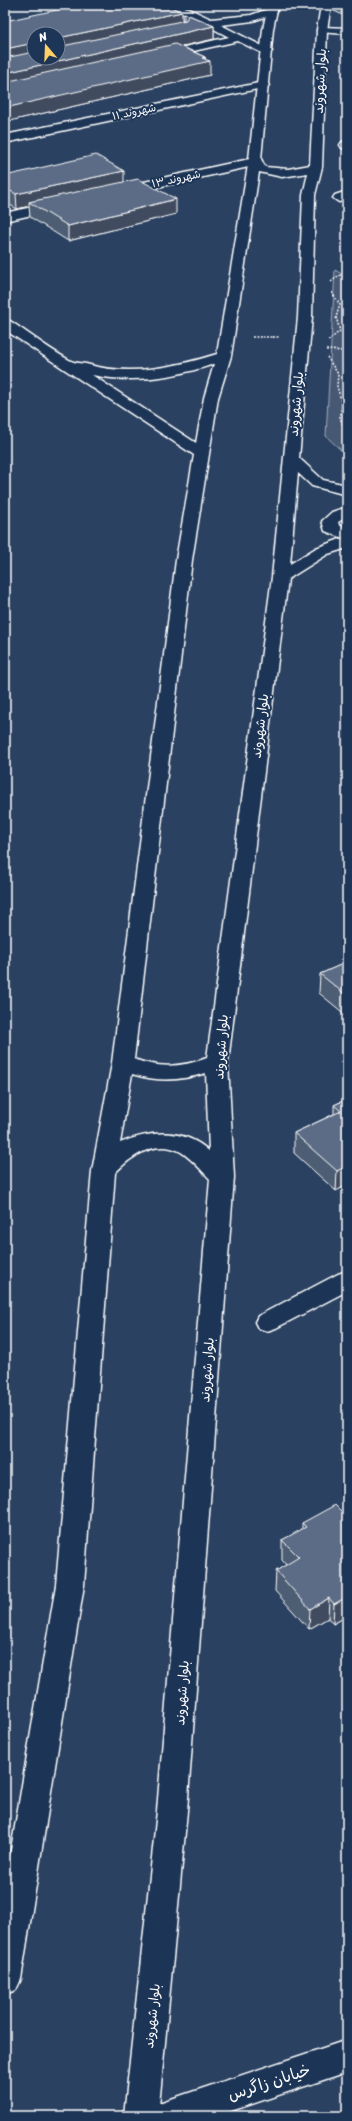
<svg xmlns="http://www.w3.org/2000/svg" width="352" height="2121" font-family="Sriracha,'Playpen Sans Arabic',sans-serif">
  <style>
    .green { fill: #465975; stroke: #a2acba }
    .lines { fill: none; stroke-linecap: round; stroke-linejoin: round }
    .minor-casing { stroke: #fff; stroke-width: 3 }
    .major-casing { stroke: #fff; stroke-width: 3 }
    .path { stroke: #fff; stroke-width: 1.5; stroke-dasharray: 2 1.5; stroke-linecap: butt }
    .minor { fill: #1d3557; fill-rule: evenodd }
    .major { fill: #1d3557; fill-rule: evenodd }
    .wall { fill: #4e5d73; stroke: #fff; fill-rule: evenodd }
    .shaded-wall { fill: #404c5e; stroke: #fff }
    .building { fill: #5b6c86; stroke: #fff }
    .labels { text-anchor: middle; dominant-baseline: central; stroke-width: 4; stroke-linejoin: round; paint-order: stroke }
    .far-street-label { font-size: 11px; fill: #fff; stroke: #1d3557 }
    .street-label { font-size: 13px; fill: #fff; stroke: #1d3557 }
    .near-street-label { font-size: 16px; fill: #fff; stroke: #1d3557 }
  </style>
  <rect width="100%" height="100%" fill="#2a4161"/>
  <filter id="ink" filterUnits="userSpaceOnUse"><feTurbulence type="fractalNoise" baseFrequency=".025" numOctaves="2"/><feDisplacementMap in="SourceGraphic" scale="8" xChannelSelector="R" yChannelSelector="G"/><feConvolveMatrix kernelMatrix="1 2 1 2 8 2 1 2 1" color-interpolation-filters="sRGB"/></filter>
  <g filter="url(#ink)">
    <path class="green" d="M335,270L347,277V454L344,453L326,436Z"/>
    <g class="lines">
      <defs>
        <path id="minor" d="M168,5H181L211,19L251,15L268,9H276L277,11L276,13L253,21L221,25L272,51L270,53H262L238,41L158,59L154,58L152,56L154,54L229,37Z
          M322,27L347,28V34L318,32L317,30Z
          M263,82L267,83L269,85L267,87L5,143V135Z
          M347,141V149L342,148L340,145L342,142Z
          M254,158L258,159L260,162L258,165L121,195L115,191L121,187Z
          M347,191V199L339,202L333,198L335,195Z
          M59,201L63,202L65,205L63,208L5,221V213Z
          M347,1271V1291L276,1328L267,1331L258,1328L255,1322L258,1316L338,1274Z
          M347,2040V2072L216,2116H151L156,2104L168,2100Z"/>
        <path id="major" d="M268,5H278L273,29L261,159L265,167L288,169L310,165L317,30L321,5H331L327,30L322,167L315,195L312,317L299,458L323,480L347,485V495L312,486L298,473L290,564L316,548L343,538L325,531L322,521L332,512L347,507V517L338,522L339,525L347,528V548L328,554L288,579L228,1062L234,1177L187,1811L158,2116H124L157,1811L210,1179C201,1170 192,1159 181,1152C157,1138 131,1156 115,1173L84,1585L21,1979L16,1990L5,1994V1885L56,1585L92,1171L112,1063L176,560L194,455L5,330V320L10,321C30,334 50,350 71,361C75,363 81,363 86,364C129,377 175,367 217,354L249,159L263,29ZM259,172L282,177L308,173L303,195L298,317L272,577L207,1058C182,1067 159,1069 134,1059L192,560L218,398L231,356ZM214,364L204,398L196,443L92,375C133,384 175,377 214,364ZM206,1073L209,1151C184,1128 150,1130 120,1143L132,1074C158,1082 180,1081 206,1073Z"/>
      </defs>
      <use href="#minor" class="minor-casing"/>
      <use href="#major" class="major-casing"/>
      <path class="path" d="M331,282L338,276L347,273
        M252,337H279
        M328,341L340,331L336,317L340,305L331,291
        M326,350L347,351
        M327,357L338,374L337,386L342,404L340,418L344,427L347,428"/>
      <use href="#minor" class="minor"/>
      <use href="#major" class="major"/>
    </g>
    <path class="wall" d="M332,5H347V17L332,10Z
      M182,12V20H184V13L214,26V39L181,46L205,57L210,75L5,122V21ZM34,34H58V58H34Z
      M5,176L124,182L176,214L68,241L30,217L29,206L17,209L5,202Z
      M347,962V1016L319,993L320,974Z
      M347,1099L336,1191L294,1153V1133L334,1114V1105Z
      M347,1507V1616L333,1624L328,1618L309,1629L275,1591L276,1571L286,1565L282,1560V1540L302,1530V1523L341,1511Z"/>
    <path class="shaded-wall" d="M182,12V25L58,51V38Z
      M214,26V39L5,86V73Z
      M33,43L34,57L5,62V49Z
      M205,57V62L210,61V75L5,122V108Z
      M124,171V185L29,202V206L17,209L16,194Z
      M176,199V214L68,241V226Z
      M347,1166V1185L336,1191L337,1171Z
      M347,1597V1616L333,1624L334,1604Z
      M329,1598L328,1618L309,1629L310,1609Z"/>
    <path class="building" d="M80,5H167L182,12L58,38V34H34V43L5,49V21Z
      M184,13L214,26L5,73V58L34,52V58H58V47L186,20L188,16Z
      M175,44L205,57L202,58L210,61L5,108V82Z
      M96,155L124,171L16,194L5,188V176Z
      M138,179L176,199L68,226L29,202Z
      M347,962V996L320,974Z
      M347,1099V1166L337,1171L294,1133L341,1111L334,1105Z
      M335,1505L341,1511L347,1507V1597L334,1604L329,1598L310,1609L276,1571L299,1557L282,1540L306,1527L302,1523Z"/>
  </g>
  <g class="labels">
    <g class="far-street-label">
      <text transform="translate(134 112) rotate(-12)">شهروند ۱۱</text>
      <text transform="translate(176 179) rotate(-12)">شهروند ۱۳</text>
    </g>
    <g class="street-label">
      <text transform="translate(320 81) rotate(-87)">بلوار شهروند</text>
      <text transform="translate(296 404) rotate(-85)">بلوار شهروند</text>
      <text transform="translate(260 726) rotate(-83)">بلوار شهروند</text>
      <text transform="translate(221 1047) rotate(-86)">بلوار شهروند</text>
      <text transform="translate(207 1370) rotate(-86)">بلوار شهروند</text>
      <text transform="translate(182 1693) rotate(-86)">بلوار شهروند</text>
      <text transform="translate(152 2016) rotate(-84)">بلوار شهروند</text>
    </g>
    <g class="near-street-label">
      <text transform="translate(269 2082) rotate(-18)">خیابان زاگرس</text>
    </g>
  </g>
  <rect width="352" height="2121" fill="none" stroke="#1d3557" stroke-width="20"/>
  <rect x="10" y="10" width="332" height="2101" fill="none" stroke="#fff" stroke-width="1.5" filter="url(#ink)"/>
  <g transform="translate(46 46) rotate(341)"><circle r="19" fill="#1d3557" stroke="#77869a"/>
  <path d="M0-3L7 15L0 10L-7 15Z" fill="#ffd166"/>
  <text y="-6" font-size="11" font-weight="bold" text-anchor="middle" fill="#ffffff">N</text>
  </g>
</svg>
